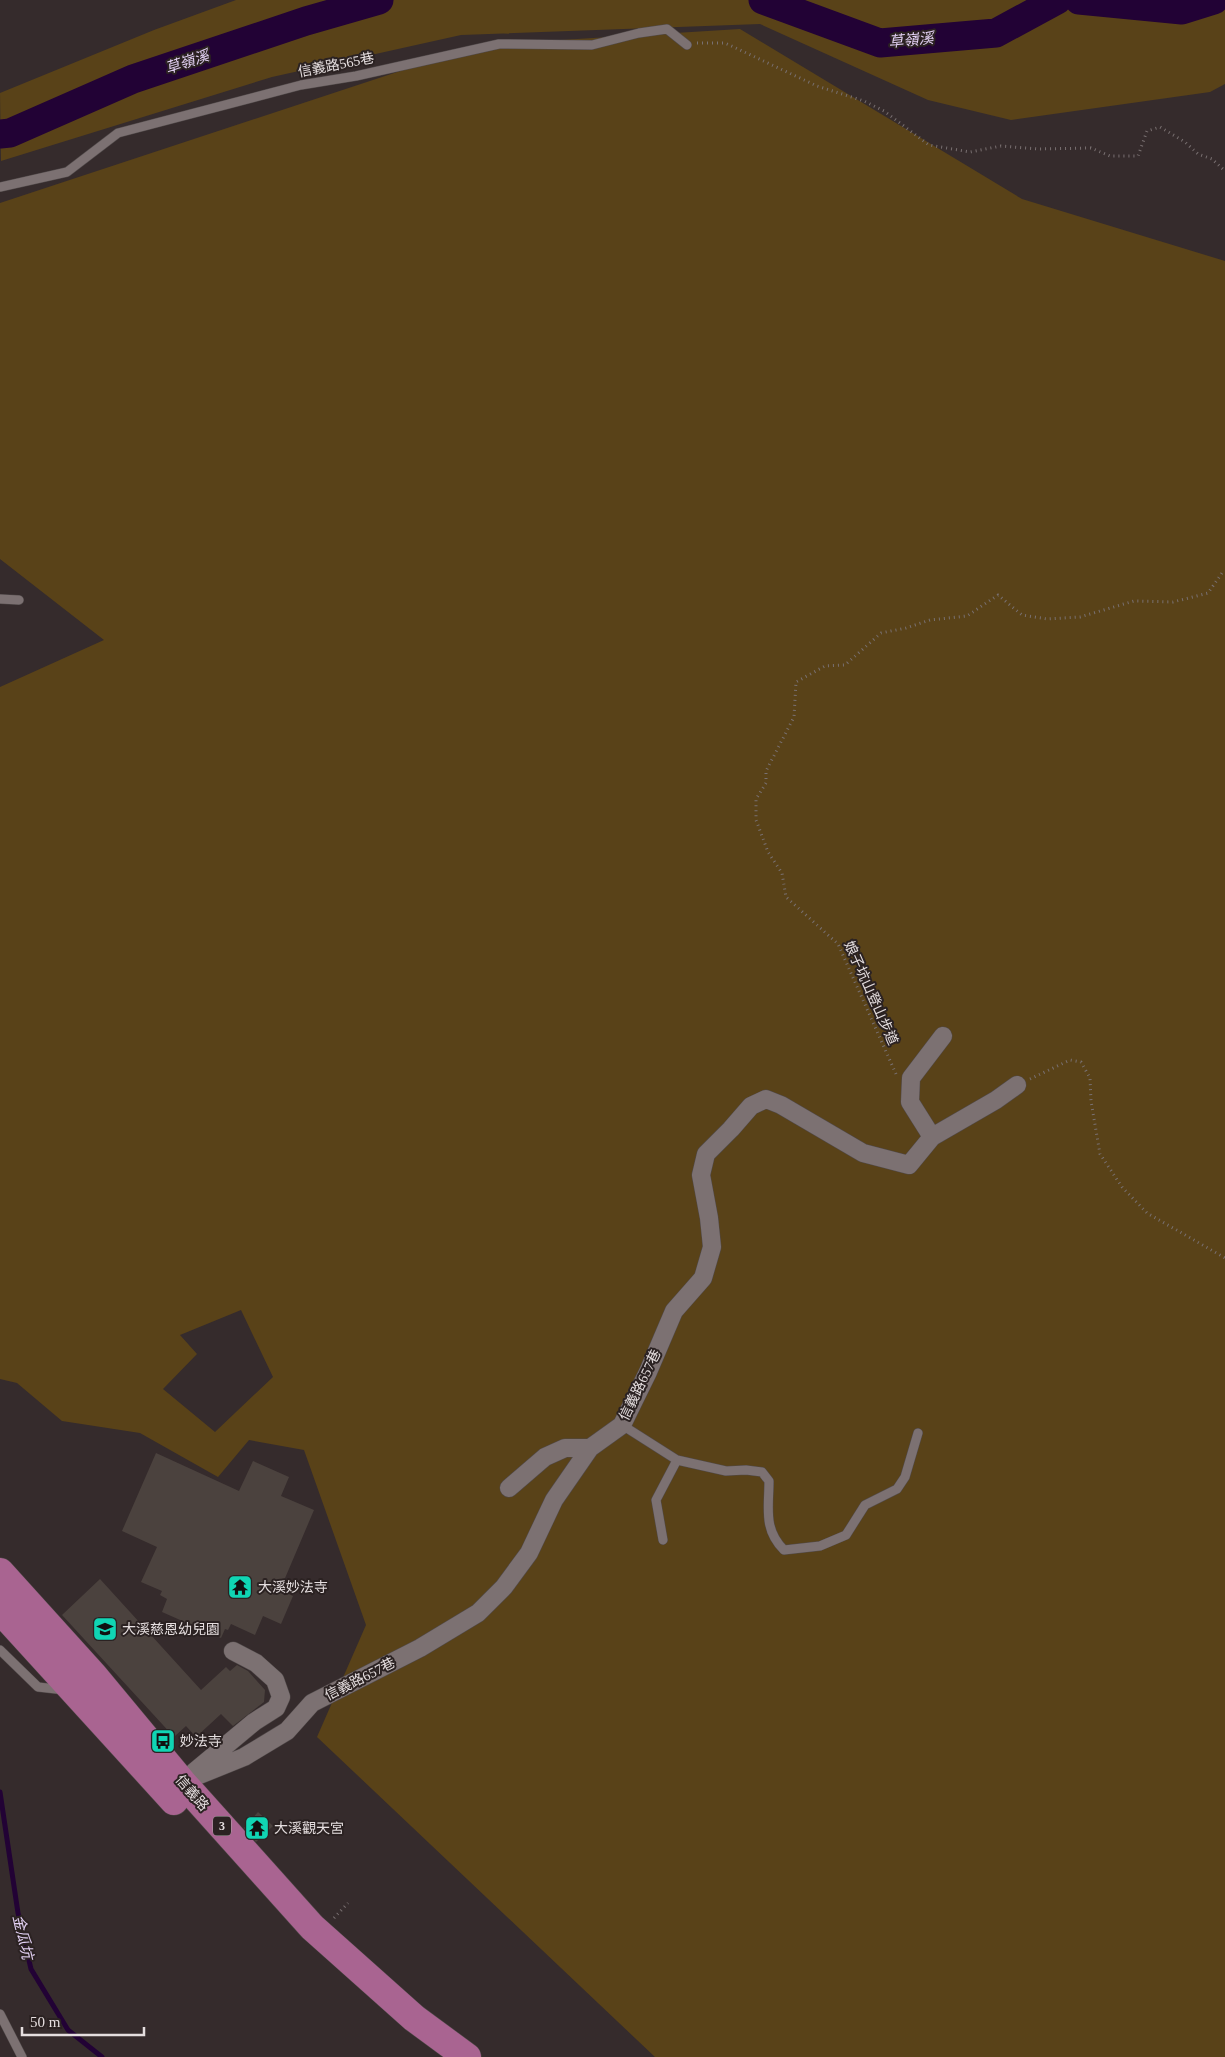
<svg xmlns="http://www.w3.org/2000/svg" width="1225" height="2057" font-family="'Times New Roman','Noto Sans TC',serif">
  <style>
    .green { fill: #594218; fill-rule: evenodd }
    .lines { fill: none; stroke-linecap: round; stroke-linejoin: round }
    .stream { stroke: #220235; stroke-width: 5 }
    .river { stroke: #220235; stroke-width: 29 }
    .building { fill: #4b423e }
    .lane-casing { stroke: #504949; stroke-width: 10 }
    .street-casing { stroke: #504949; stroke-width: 19 }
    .primary-casing { stroke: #504949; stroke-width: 29 }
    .path { stroke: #797071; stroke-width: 3; stroke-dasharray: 1 4; stroke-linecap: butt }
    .lane { stroke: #7c7172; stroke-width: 9 }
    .street { stroke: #7c7172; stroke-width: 18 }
    .primary { stroke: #a96491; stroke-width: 28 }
    .labels { text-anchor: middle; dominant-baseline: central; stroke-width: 4; stroke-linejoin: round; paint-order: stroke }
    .shield { fill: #2b2222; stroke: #ada6a6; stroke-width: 1 }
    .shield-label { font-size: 12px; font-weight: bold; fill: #e5dedf }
    .street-label { font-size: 14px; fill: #e5dedf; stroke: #2b2222 }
    .poi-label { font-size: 14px; fill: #e5dedf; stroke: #2b2222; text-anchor: start }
    .water-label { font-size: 15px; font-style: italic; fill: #e2d0f3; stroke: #2b2222 }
  </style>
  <rect width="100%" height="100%" fill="#352b2c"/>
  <path class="green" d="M236,0H1225V84L1210,92L1011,120L928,100L760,24L461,35L272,77L1,161L0,93L154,30Z
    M740,29L1022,199L1225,261V2057H655L317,1737L366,1625L304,1450L249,1440L218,1477L140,1433L62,1421L17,1383L0,1379V687L104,640L0,559V203L479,45ZM241,1310L273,1377L215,1432L163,1389L197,1354L180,1335Z"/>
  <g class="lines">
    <path class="stream" d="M0,1792L18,1913L31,1969L68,2030L102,2057"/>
    <path class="river" d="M763,0L880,43L996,33L1057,0
      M1079,0L1182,10L1214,0
      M0,134L10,133L133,79L306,21L379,0"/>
  </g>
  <path class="building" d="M156,1453L239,1491L253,1461L289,1477L281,1496L314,1510L280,1590L293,1596L281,1624L263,1616L255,1635L231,1624L228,1630L225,1629L221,1638L162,1612L167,1599L160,1595L162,1591L141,1582L157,1547L122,1531Z
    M100,1579L201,1690L226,1667L230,1671L237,1665L248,1671L265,1690L264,1702L233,1726L221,1714L196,1737L186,1726L174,1737L62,1615Z
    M258,1812L273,1826L256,1842L244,1828Z"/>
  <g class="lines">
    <defs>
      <path id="lane" d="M0,187L67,172L118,133L301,85L356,76L499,44L592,45L639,33L667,29L687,45
        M0,599L19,600
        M622,1425L677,1460L726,1471L746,1470L762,1472L769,1481C769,1508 763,1529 784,1550L820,1546L846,1535L865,1505L897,1489L905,1477L918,1433
        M663,1540L656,1500L677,1460
        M0,1650L38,1687L65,1690
        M0,2014L22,2057"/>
      <path id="street" d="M932,1137L996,1100L1017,1085
        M509,1488L545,1457L565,1448H590
        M194,1772L254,1722L276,1708L281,1697L275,1680L256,1663L233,1651
        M176,1787L182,1782L244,1757L287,1731L312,1703L420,1648L478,1613L504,1587L529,1553L554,1500L590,1448L622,1425L648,1372L674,1311L703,1278L712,1247L709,1218L701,1175L706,1154L731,1129L751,1106L766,1099L781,1105L863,1153L909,1165L932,1137L910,1102L911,1078L943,1036"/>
      <path id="primary" d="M0,1572L94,1676L182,1782L312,1927L414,2018L467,2057
        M0,1607L11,1622L174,1801"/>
    </defs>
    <use href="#lane" class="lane-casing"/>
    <use href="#street" class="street-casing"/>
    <use href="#primary" class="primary-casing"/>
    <path class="path" d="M697,43H725L817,86L864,101L884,111L929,145L970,152L1001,146L1038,149L1091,148L1110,156H1138L1147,131L1160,127L1185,142L1198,154L1212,159L1225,171
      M896,1074L838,944L786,897L782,873L768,852L756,820V799L766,783V771L794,717L796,682L825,666L845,665L881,633L906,628L930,620L967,616L998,595L1022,615L1047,619L1080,617L1134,601L1173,602L1208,593L1222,573L1225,572
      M1030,1079L1070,1060L1081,1062L1090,1078L1091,1101L1100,1154L1122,1187L1147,1213L1225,1258
      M334,1918L348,1903"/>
    <use href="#lane" class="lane"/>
    <use href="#street" class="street"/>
    <use href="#primary" class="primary"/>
  </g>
  <defs>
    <symbol id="temple-square" viewBox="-11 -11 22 22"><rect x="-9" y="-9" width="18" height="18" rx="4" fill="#10d5b4" stroke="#2b2222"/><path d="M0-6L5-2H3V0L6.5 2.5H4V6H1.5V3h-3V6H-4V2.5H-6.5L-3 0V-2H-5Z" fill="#111"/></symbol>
    <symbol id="school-square" viewBox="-11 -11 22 22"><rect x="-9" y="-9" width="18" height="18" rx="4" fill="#10d5b4" stroke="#2b2222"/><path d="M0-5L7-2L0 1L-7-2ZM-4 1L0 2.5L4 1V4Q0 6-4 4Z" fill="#111"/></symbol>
    <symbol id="bus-square" viewBox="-11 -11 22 22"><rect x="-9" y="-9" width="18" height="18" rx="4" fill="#10d5b4" stroke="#2b2222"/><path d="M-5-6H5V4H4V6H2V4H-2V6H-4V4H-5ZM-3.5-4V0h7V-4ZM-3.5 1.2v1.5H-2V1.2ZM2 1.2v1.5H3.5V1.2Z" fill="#111"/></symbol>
  </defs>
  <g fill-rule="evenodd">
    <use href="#temple-square" x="226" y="1573" width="28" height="28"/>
    <use href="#school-square" x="91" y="1615" width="28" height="28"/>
    <use href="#bus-square" x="149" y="1727" width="28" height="28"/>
    <use href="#temple-square" x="243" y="1814" width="28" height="28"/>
  </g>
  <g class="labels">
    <rect class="shield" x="213" y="1816.5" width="18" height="19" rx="4"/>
    <g class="shield-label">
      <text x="222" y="1826">3</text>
    </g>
    <g class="street-label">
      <text transform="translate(336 65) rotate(-11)">信義路565巷</text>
      <text transform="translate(871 993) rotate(66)">娘子坑山登山步道</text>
      <text transform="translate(640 1385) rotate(-64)">信義路657巷</text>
      <text transform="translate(360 1679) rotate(-27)">信義路657巷</text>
      <text transform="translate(192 1793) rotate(49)">信義路</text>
    </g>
    <g class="poi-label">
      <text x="258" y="1587">大溪妙法寺</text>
      <text x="122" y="1629">大溪慈恩幼兒園</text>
      <text x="180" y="1741">妙法寺</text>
      <text x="274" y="1828">大溪觀天宮</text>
    </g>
    <g class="water-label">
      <text transform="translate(911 40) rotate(-5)">草嶺溪</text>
      <text transform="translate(187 62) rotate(-18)">草嶺溪</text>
      <text transform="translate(23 1937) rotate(77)">金瓜坑</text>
    </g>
  </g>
  <path d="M22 2027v8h122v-8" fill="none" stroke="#e5dedf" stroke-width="2.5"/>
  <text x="30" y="2027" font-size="15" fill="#e5dedf" stroke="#2b2222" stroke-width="4" paint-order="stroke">50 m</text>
</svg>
